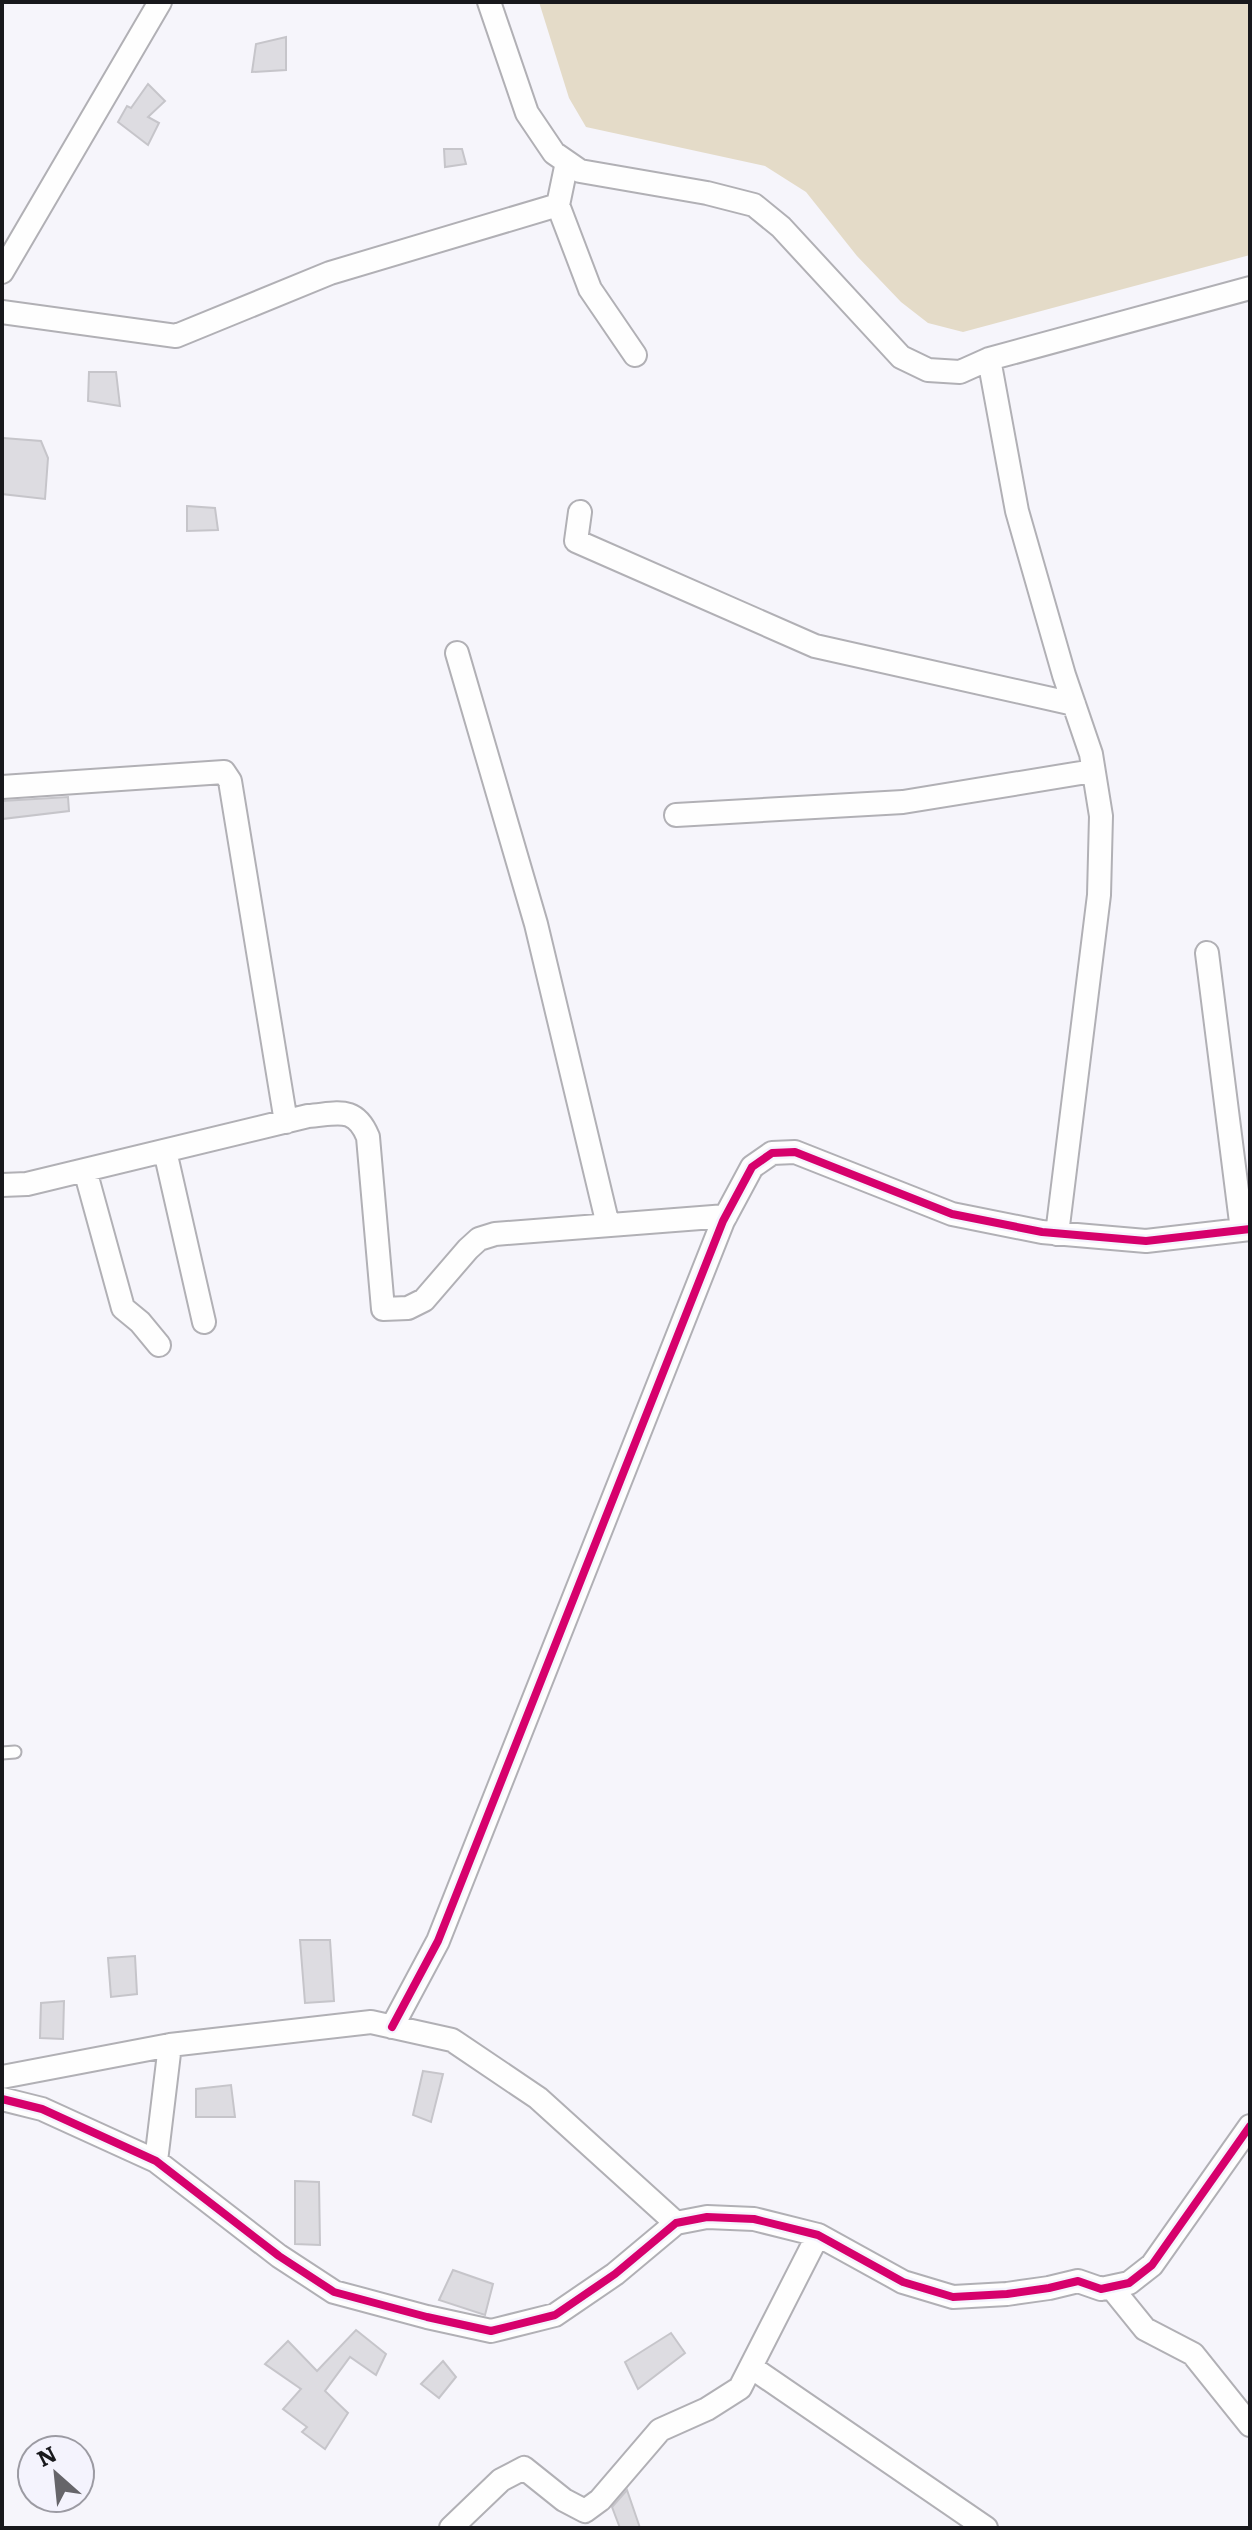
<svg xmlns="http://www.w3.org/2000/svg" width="1252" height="2530" font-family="Literata,serif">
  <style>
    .green { fill: #e4dbc8 }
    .building { fill: #dddce1; stroke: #c6c5ca; stroke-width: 2 }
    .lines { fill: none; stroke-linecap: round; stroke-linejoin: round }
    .lane-casing { stroke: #b1b0b5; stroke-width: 15 }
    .street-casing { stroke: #b1b0b5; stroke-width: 26 }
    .lane { stroke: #fefefe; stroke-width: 11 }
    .street { stroke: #fefefe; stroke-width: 22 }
    .cycleway-casing { stroke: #f4f3fd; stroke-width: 13 }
    .cycleway { stroke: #d6006c; stroke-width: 8 }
  </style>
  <rect width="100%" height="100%" fill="#f6f5fb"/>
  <path class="green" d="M539,2H1250V255L963,332L928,323L901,302L857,256L806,192L765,166L586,127L569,98Z"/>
  <path class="building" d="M286,37V70L252,72L256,44Z
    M148,84L165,101L148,117L159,123L148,145L118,122L127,106L131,108Z
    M444,149H462L466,164L445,167Z
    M89,372H116L120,406L88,401Z
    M3,438L41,441L48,458L45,499L2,494Z
    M187,506L215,508L218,530L187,531Z
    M68,797L69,811L2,819V801Z
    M300,1940H330L334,2001L305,2003Z
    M135,1956L137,1994L111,1997L108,1958Z
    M64,2001L63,2039L40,2038L41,2003Z
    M423,2071L443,2074L431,2122L413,2115Z
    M231,2085L235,2117H196V2089Z
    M295,2181L319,2182L320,2245L295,2244Z
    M453,2270L493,2284L485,2315L439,2300Z
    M356,2330L386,2354L376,2375L350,2357L325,2391L348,2413L325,2449L302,2432L307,2427L283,2409L301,2389L265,2364L288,2341L317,2371Z
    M671,2333L685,2353L638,2389L625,2362Z
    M443,2361L456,2377L439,2398L421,2384Z
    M627,2490L640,2528H620L612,2507Z"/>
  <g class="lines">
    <defs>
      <path id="lane" d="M2,1753L15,1752"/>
      <path id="street" d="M489,2L527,113L554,153L580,171L707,193L754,205L781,227L901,357L928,370L960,372L989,359L1250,288
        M558,205L590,289L635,355
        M2,272L160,2
        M2,312L176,336L330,273L558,205L567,162
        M989,359L1017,511L1064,675L1091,754L1101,816L1099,895L1057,1234
        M580,512L576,541L815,646L1074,704
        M457,653L536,924L608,1225
        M2,787L224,772L230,781L286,1122
        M676,815L903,802L1093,771
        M1207,953L1242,1230
        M165,1151L204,1322
        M85,1170L123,1308L140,1322L159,1345
        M2,1185L27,1184L308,1116C337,1114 355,1105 368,1137L383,1309L408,1308L424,1300L468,1249L479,1239L495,1234L726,1216
        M392,2027L438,1941L723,1221L752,1167L772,1153L795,1152L952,1214L1042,1232L1146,1241L1250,1229
        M2,2077L170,2045L371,2022L452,2040L538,2098L676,2223
        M2,2099L42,2109L156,2161L279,2256L334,2292L427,2317L491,2331L555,2315L615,2274L676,2223L707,2217L754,2219L818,2235L903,2282L953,2297L1007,2294L1049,2288L1078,2281L1101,2289L1129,2283L1152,2265L1250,2126
        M156,2161L170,2045
        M1111,2287L1145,2329L1193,2354L1250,2425
        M751,2367L986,2528
        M451,2528L501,2480L524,2468L564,2500L585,2511L600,2500L660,2430L707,2409L740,2388L818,2235"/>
    </defs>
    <use href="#lane" class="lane-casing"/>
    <use href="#street" class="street-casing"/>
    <use href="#lane" class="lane"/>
    <use href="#street" class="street"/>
    <defs>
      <path id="cycleway" d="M392,2027L438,1941L723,1221L752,1167L772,1153L795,1152L952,1214L1042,1232L1146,1241L1250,1229
        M2,2099L42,2109L156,2161L279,2256L334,2292L427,2317L491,2331L555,2315L615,2274L676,2223L707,2217L754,2219L818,2235L903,2282L953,2297L1007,2294L1049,2288L1078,2281L1101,2289L1129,2283L1152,2265L1250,2126"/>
    </defs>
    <use href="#cycleway" class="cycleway-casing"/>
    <use href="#cycleway" class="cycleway"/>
  </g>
  <rect width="1252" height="2530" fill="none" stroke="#18181c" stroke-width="8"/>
  <g transform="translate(56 2474) rotate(333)"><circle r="38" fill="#f4f3fd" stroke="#9c9ba3" stroke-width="2"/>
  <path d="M0-6L14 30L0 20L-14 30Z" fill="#66656a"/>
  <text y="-12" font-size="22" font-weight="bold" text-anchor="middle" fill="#18181c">N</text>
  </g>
</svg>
